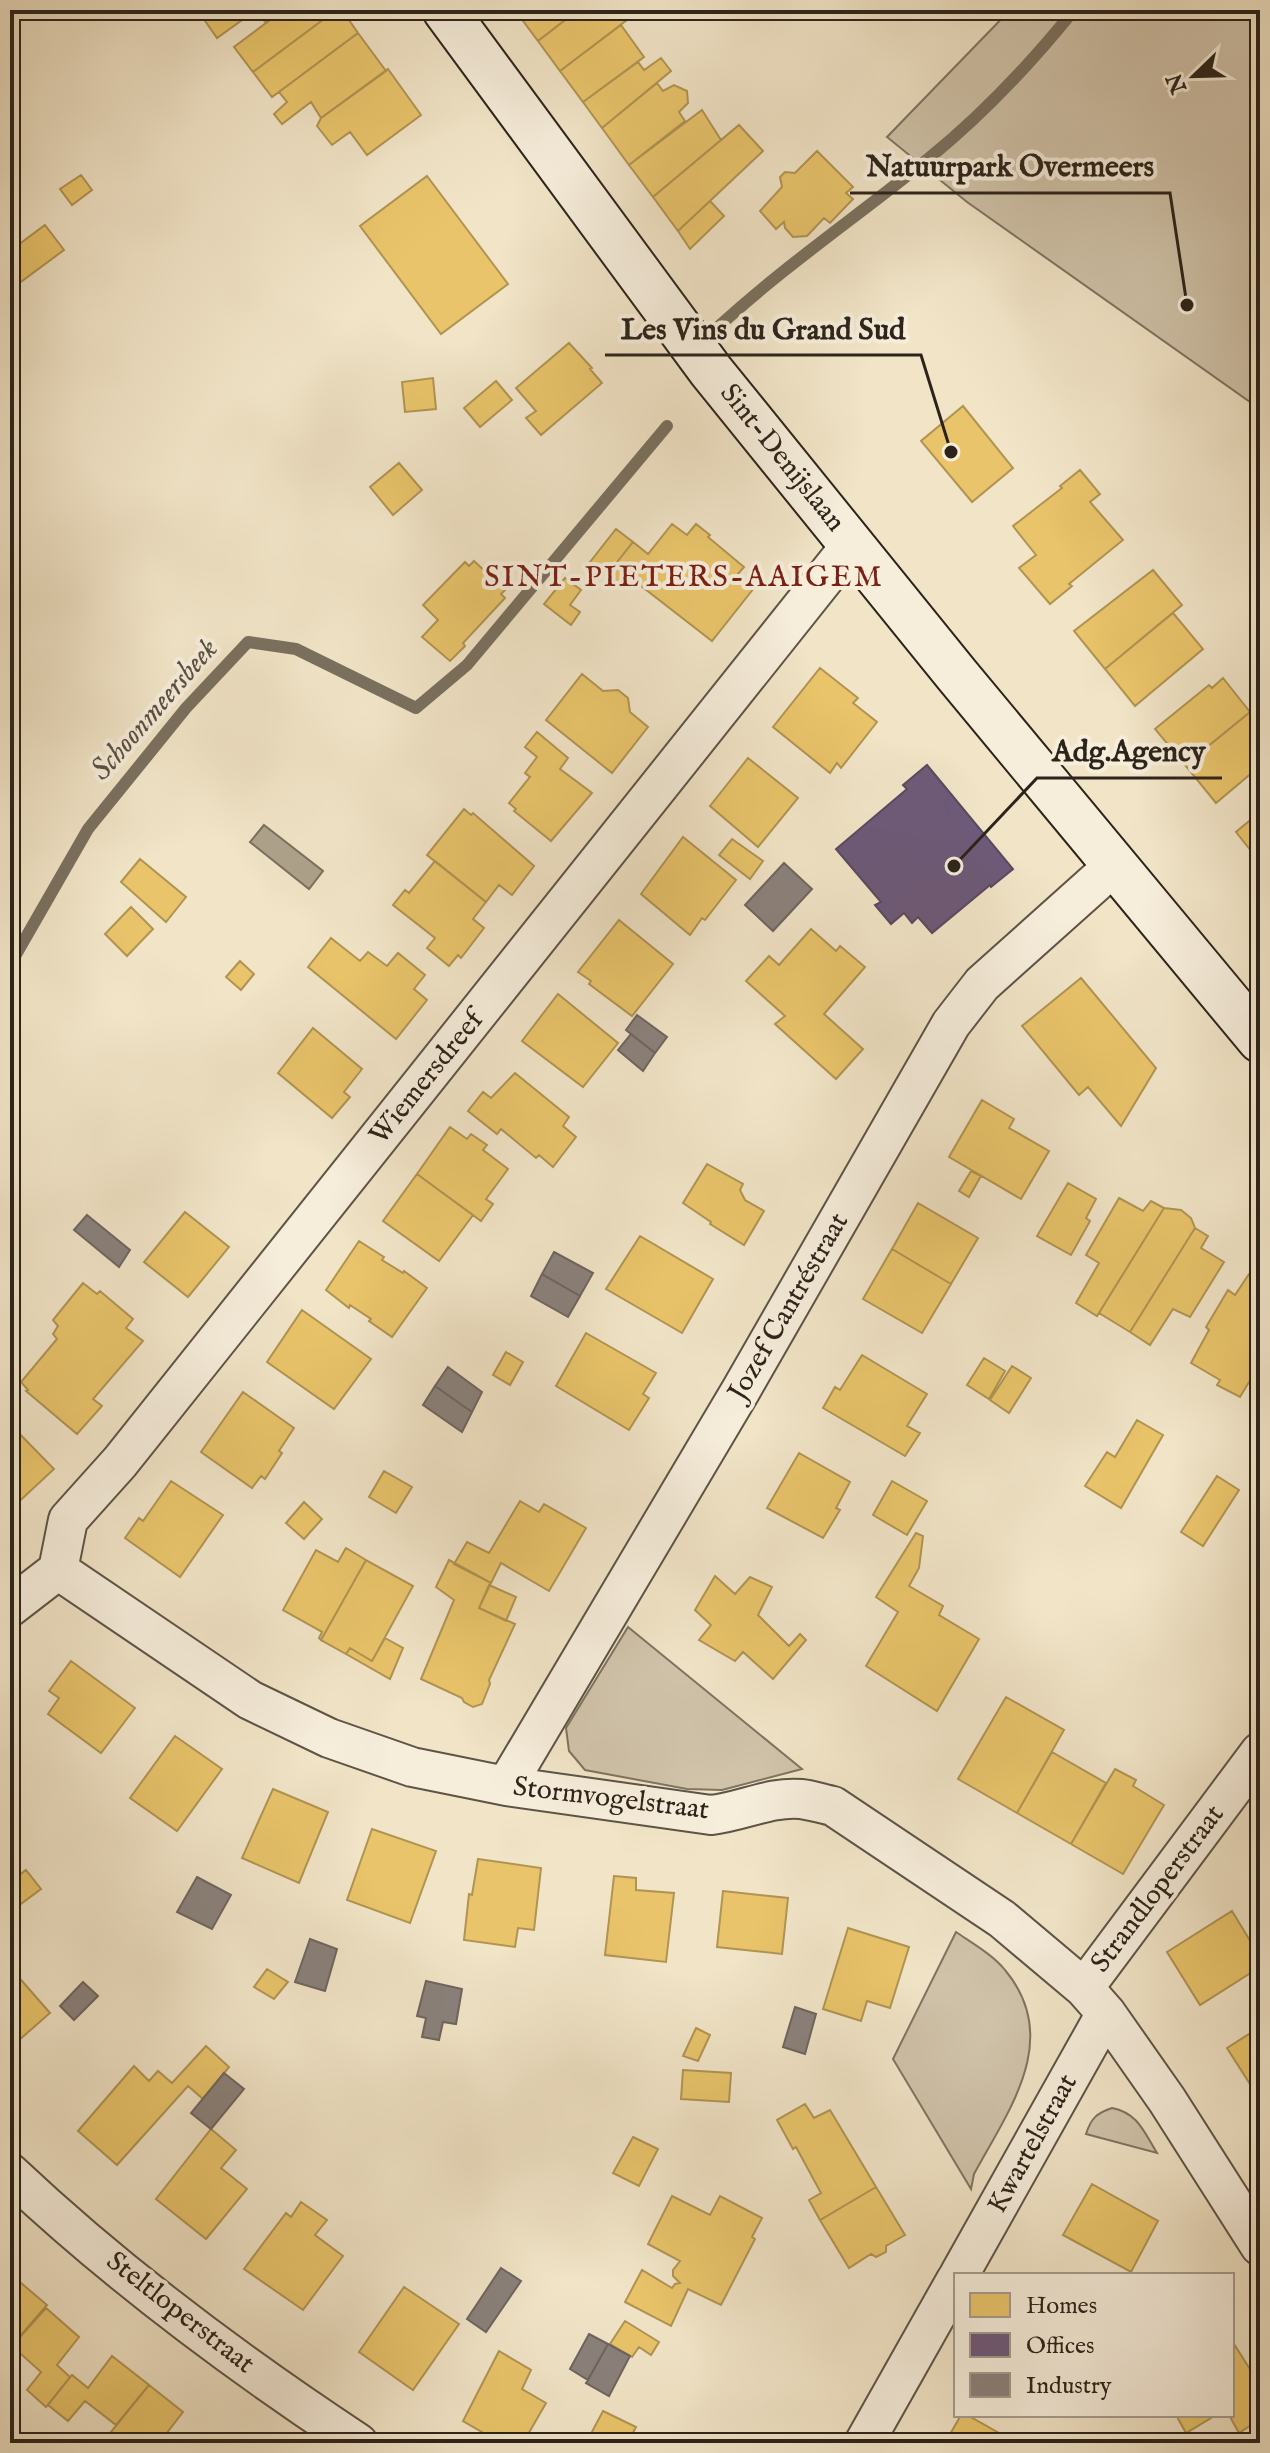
<svg xmlns="http://www.w3.org/2000/svg" width="1270" height="2453" font-family="'IM FELL English',serif">
  <style>
    .green { fill: #d0c3aa; stroke: #7e7462; stroke-width: 2 }
    .water { fill: #aea38d; stroke: #7a705f; stroke-width: 2 }
    .homes { fill: #e9c46a; stroke: #b09452; stroke-width: 2 }
    .offices { fill: #6d597a; stroke: #5a495e; stroke-width: 2 }
    .industry { fill: #8a817c; stroke: #6e655f; stroke-width: 2 }
    .lines { fill: none; stroke-linecap: round; stroke-linejoin: round }
    .stream { stroke: #7a705f; stroke-width: 12 }
    .street-casing { stroke: #5d5446; stroke-width: 42 }
    .secondary-casing { stroke: #2c241b; stroke-width: 48 }
    .street { stroke: #f6eddb; stroke-width: 38 }
    .secondary { stroke: #f6eddb; stroke-width: 44 }
    .labels { text-anchor: middle; dominant-baseline: central; stroke-width: 8; stroke-linejoin: round; paint-order: stroke }
    .street-label { font-size: 28px; fill: #2c241b; stroke: #f6eddb }
    .neighbourhood-label { font-size: 30px; letter-spacing: 2px; fill: #7a1f14; stroke: #f6eddb }
    .water-label { font-size: 30px; font-style: italic; fill: #5a5043; stroke: #f6eddb }
    .leader { fill: none; stroke: #2c241b; stroke-width: 3 }
    .callout-dot { fill: #2c241b; stroke: #f6eddb; stroke-width: 3 }
    .callout-label { font-size: 30px; text-anchor: middle; font-weight: bold; fill: #2c241b; stroke: #f6eddb; stroke-width: 8; stroke-linejoin: round; paint-order: stroke }
  </style>
  <rect width="100%" height="100%" fill="#f1e4c7"/>
  <filter id="stains"><feTurbulence type="fractalNoise" baseFrequency=".0025" numOctaves="4"/><feColorMatrix values="0 0 0 0 .2 0 0 0 0 .09 0 0 0 0 .02 0 0 0 .5 -.17"/></filter>
  <radialGradient id="worn" r=".72"><stop offset=".6" stop-color="#630" stop-opacity="0"/><stop offset="1" stop-color="#630" stop-opacity=".3"/></radialGradient>
  <path class="green" d="M1010,10H1260V409L967,202L887,137Z
    M628,1627L802,1769L722,1790L687,1789L585,1770L569,1751L566,1728Z
    M956,1932C972,1943 993,1955 1005,1970C1063,2039 1008,2111 974,2174L971,2189L893,2059Z
    M1112,2108C1138,2113 1144,2132 1157,2153L1086,2134C1091,2118 1097,2113 1112,2108Z"/>
  <path class="water" d="M264,825L323,871L309,889L250,842Z"/>
  <path class="homes" d="M192,10H283L266,23L256,10L217,38L203,18L200,20Z
    M283,10H336L253,72L234,47Z
    M336,10H342L358,33L272,97L253,72Z
    M515,10H578L538,41Z
    M578,10H640L560,71L538,41Z
    M621,25L644,57L583,102L560,71Z
    M358,33L386,71L321,118L311,102L282,124L274,114L287,102L279,92Z
    M661,58L671,71L602,128L583,102L638,62L644,70Z
    M388,69L421,115L367,155L350,132L332,145L317,126L321,118Z
    M657,83L663,91L674,85L687,91L688,103L679,112L685,121L629,165L602,128Z
    M702,110L721,140L653,197L629,165Z
    M739,125L763,151L678,231L653,197Z
    M817,151L853,187L846,193L853,199L830,223L824,218L807,236L793,237L785,228L784,222L776,229L760,211L782,187L780,177L785,172L795,173Z
    M81,175L92,190L72,205L60,189Z
    M427,176L508,284L441,334L360,226Z
    M710,201L724,216L690,249L678,231Z
    M45,225L64,250L10,290V251Z
    M569,343L592,368L590,369L602,383L541,435L526,418L536,411L516,388Z
    M433,378L436,409L405,412L402,382Z
    M496,381L512,400L480,427L464,408Z
    M963,406L1013,468L972,502L921,441Z
    M399,463L422,490L393,515L370,487Z
    M1080,470L1100,494L1090,502L1123,540L1069,584L1072,586L1050,604L1019,568L1036,555L1013,526L1062,488L1060,486Z
    M672,524L687,535L696,524L710,535L708,537L744,567L737,575L754,588L712,641L632,579L624,589L606,576L633,542L648,554Z
    M616,529L633,542L606,576L590,562Z
    M474,561L505,590L501,594L505,598L463,643L465,646L450,661L422,637L438,620L423,605L465,562L469,566Z
    M1153,570L1182,605L1105,669L1074,631Z
    M565,578L581,590L570,605L580,612L571,625L544,604Z
    M1173,613L1203,649L1135,706L1105,669Z
    M820,668L858,698L853,703L877,722L841,768L837,763L830,773L773,727Z
    M582,674L603,691L618,690L628,698L630,712L648,727L612,773L546,720Z
    M1223,678L1250,712L1185,765L1155,729L1209,685L1212,688Z
    M1260,708V766L1216,803L1185,765L1250,712L1252,714Z
    M537,732L568,758L560,769L592,793L551,841L514,811L516,809L509,803L530,777L525,773L537,757L525,747Z
    M748,758L798,798L758,847L710,806Z
    M464,809L471,815L473,813L534,866L512,895L499,885L486,902L427,855Z
    M1260,812V852L1257,848L1252,852L1236,832Z
    M683,837L736,880L705,920L702,918L690,935L641,894Z
    M732,839L763,861L750,879L719,855Z
    M140,859L186,897L166,922L121,882Z
    M435,861L486,902L473,919L484,928L461,958L458,955L449,966L427,948L435,938L393,905L405,890L409,893Z
    M131,907L153,929L127,956L105,934Z
    M619,920L673,964L632,1016L589,984L591,981L578,972Z
    M811,929L836,951L840,946L865,967L824,1014L863,1049L836,1079L775,1024L785,1016L746,981L769,956L779,965Z
    M331,938L360,961L368,952L387,966L398,953L425,975L414,989L427,1000L396,1039L308,967Z
    M240,961L254,974L241,990L226,977Z
    M1081,978L1156,1068L1121,1126L1088,1087L1079,1095L1022,1026Z
    M558,994L618,1043L583,1087L522,1041Z
    M313,1028L362,1069L344,1092L350,1097L332,1118L278,1073Z
    M515,1073L569,1117L563,1126L576,1137L553,1167L539,1155L536,1158L501,1129L497,1134L468,1111L483,1092L491,1098Z
    M982,1100L1014,1119L1009,1128L1049,1151L1021,1199L949,1157Z
    M450,1127L467,1139L471,1134L487,1145L483,1150L508,1169L486,1199L493,1204L481,1221L417,1174Z
    M707,1164L743,1184L740,1190L745,1200L764,1211L744,1245L710,1224L711,1222L683,1203Z
    M971,1171L981,1176L969,1197L959,1191Z
    M417,1174L473,1215L439,1261L383,1221Z
    M1068,1183L1096,1199L1086,1218L1090,1221L1071,1255L1037,1236Z
    M1119,1198L1143,1211L1151,1201L1164,1208L1097,1316L1076,1303L1099,1263L1086,1255Z
    M918,1203L978,1238L951,1284L892,1249Z
    M1164,1208L1181,1210L1191,1218L1195,1228L1130,1332L1099,1313Z
    M185,1212L229,1247L188,1297L144,1262Z
    M1195,1228L1208,1236L1201,1248L1224,1262L1190,1317L1173,1309L1150,1345L1130,1332Z
    M640,1236L713,1279L682,1333L606,1289Z
    M359,1241L384,1257L382,1260L403,1273L404,1271L427,1288L392,1337L369,1321L371,1319L350,1305L349,1308L326,1290Z
    M892,1249L951,1284L922,1333L863,1299Z
    M1258,1270L1260,1364L1240,1397L1217,1385L1220,1380L1191,1363L1209,1330L1206,1327L1228,1290L1235,1295L1249,1274Z
    M83,1283L97,1294L100,1291L133,1319L126,1328L143,1341L93,1399L102,1406L77,1434L26,1391L28,1390L21,1382L57,1339L53,1334L58,1326L53,1320Z
    M302,1310L371,1359L334,1409L267,1362Z
    M586,1333L656,1373L643,1394L649,1398L629,1430L556,1386Z
    M506,1352L523,1362L510,1385L493,1375Z
    M862,1355L927,1394L907,1426L920,1433L905,1456L823,1408L835,1387L840,1390Z
    M984,1358L1005,1371L989,1399L967,1385Z
    M1012,1366L1031,1378L1009,1413L990,1400Z
    M243,1392L294,1428L279,1451L282,1453L265,1479L261,1476L252,1488L201,1452Z
    M1137,1420L1163,1435L1121,1508L1085,1486L1107,1452L1115,1457Z
    M10,1424L54,1469L10,1510Z
    M799,1453L850,1482L836,1508L840,1510L823,1538L767,1508Z
    M384,1471L412,1487L396,1513L369,1497Z
    M1217,1476L1239,1490L1203,1546L1181,1532Z
    M171,1481L223,1515L180,1577L125,1538L139,1518L143,1521Z
    M892,1481L927,1501L907,1535L873,1515Z
    M520,1501L539,1512L544,1504L586,1528L549,1591L501,1563L491,1583L454,1564L467,1542L489,1553Z
    M304,1502L322,1519L304,1539L286,1523Z
    M916,1533L923,1536L919,1568L909,1586L943,1606L939,1615L979,1639L937,1711L866,1666L898,1612L876,1597Z
    M346,1548L366,1560L321,1640L319,1638L322,1632L283,1610L316,1550L338,1562Z
    M366,1560L413,1586L372,1661L350,1648L346,1654L321,1640Z
    M449,1560L491,1583L479,1608L515,1624L489,1680L490,1684L482,1704L473,1707L464,1702L462,1698L421,1679L454,1600L436,1587Z
    M715,1576L735,1594L750,1577L772,1587L758,1615L789,1646L800,1634L806,1640L773,1679L743,1652L735,1661L699,1640L711,1625L695,1610Z
    M489,1585L516,1597L506,1621L479,1608Z
    M385,1638L403,1648L390,1679L346,1654L350,1648L372,1661Z
    M71,1661L135,1708L101,1753L48,1714L59,1698L49,1691Z
    M1006,1697L1064,1730L1017,1813L958,1779Z
    M175,1736L222,1769L177,1831L130,1798Z
    M1052,1752L1106,1783L1071,1844L1017,1813Z
    M1115,1769L1136,1780L1133,1786L1164,1805L1123,1874L1071,1844Z
    M273,1789L328,1812L299,1883L242,1858Z
    M372,1829L436,1851L410,1923L347,1900Z
    M478,1859L541,1868L534,1930L518,1928L515,1947L464,1940L469,1894L472,1895Z
    M26,1870L41,1889L10,1912V1882Z
    M614,1876L636,1878V1890L674,1893L666,1962L605,1955Z
    M723,1891L788,1898L782,1954L717,1947Z
    M1232,1911L1260,1957V1967L1200,2005L1167,1952Z
    M848,1928L909,1947L890,2008L867,2001L861,2021L823,2009Z
    M267,1969L288,1982L274,1999L254,1987Z
    M15,1973L50,2013L10,2048V1978Z
    M1260,2027V2087L1256,2080L1250,2084L1227,2048Z
    M696,2028L710,2035L698,2061L683,2056Z
    M206,2046L229,2067L203,2099L188,2086L117,2165L78,2131L134,2066L149,2081L158,2071L172,2083Z
    M683,2070L731,2073L729,2102L681,2099Z
    M805,2104L814,2118L830,2110L876,2187L820,2220L809,2200L821,2193L796,2147L793,2149L777,2120Z
    M211,2129L236,2150L221,2168L247,2189L206,2239L156,2199Z
    M633,2137L658,2149L639,2186L613,2173Z
    M1092,2184L1158,2221L1131,2272L1063,2235Z
    M876,2187L905,2235L886,2246V2252L876,2257L871,2254L849,2268L820,2220Z
    M672,2196L710,2215L720,2196L762,2218L752,2237L755,2239L721,2305L688,2289L671,2326L625,2302L642,2270L672,2288L675,2284L680,2283L673,2276V2270L680,2261L648,2244Z
    M301,2202L327,2220L315,2235L343,2256L303,2310L244,2269L286,2213L291,2217Z
    M14,2277L47,2305L15,2342L10,2337V2281Z
    M404,2287L459,2324L413,2390L359,2352Z
    M46,2308L79,2337L57,2365L70,2377L46,2407L27,2390L41,2372L12,2346Z
    M625,2321L659,2342L651,2355L639,2347L632,2357L610,2344Z
    M1234,2344L1260,2385V2419L1239,2433L1229,2415H1232Z
    M499,2351L531,2370L522,2389L546,2403L523,2443H501L463,2421Z
    M112,2356L149,2385L116,2425L85,2401L68,2421L48,2405L72,2375L88,2388Z
    M149,2385L183,2412L159,2443H139L131,2437L127,2443H102Z
    M603,2411L636,2427L628,2443H586Z
    M961,2415H967L1017,2443H945Z
    M1176,2415H1216L1186,2433Z"/>
  <path class="offices" d="M927,765L1013,869L991,887L990,885L932,933L918,917L912,923L904,913L891,924L875,905L881,902L836,849L907,789L903,785Z"/>
  <path class="industry" d="M784,863L812,889L773,931L745,905Z
    M637,1015L667,1037L655,1053L626,1030Z
    M631,1034L655,1053L643,1071L618,1050Z
    M87,1215L130,1250L119,1267L74,1230Z
    M554,1252L593,1273L580,1296L542,1274Z
    M542,1274L580,1296L568,1317L531,1296Z
    M448,1367L482,1392L472,1412L435,1386Z
    M435,1386L472,1412L462,1432L423,1405Z
    M197,1877L231,1895L212,1929L177,1912Z
    M310,1939L337,1949L325,1991L295,1982Z
    M426,1981L462,1989L456,2024L443,2022L439,2040L422,2037L426,2018L417,2016Z
    M83,1982L98,1996L74,2020L60,2006Z
    M795,2007L816,2014L805,2054L783,2047Z
    M224,2073L244,2089L211,2129L191,2113Z
    M501,2268L521,2281L486,2332L467,2319Z
    M589,2334L608,2344L588,2380L570,2369Z
    M608,2344L630,2356L609,2396L586,2383Z"/>
  <g class="lines">
    <path class="stream" d="M717,328C783,267 858,216 928,159C980,117 1032,62 1074,10
      M10,965L88,829L186,708L248,642L296,649L416,708L467,665L667,426"/>
    <defs>
      <path id="street" d="M58,1570L250,1700L329,1738L412,1767L506,1786L711,1815C741,1812 771,1796 801,1799C811,1800 823,1804 833,1806L1002,1919L1084,1988L1106,2013L1167,2100L1260,2246
        M10,1607L58,1570L68,1520L120,1462L851,545
        M506,1786L741,1390L951,1024L982,984L1116,864
        M1084,1988L1260,1752
        M10,2173C117,2274 235,2362 358,2443
        M959,2275L1106,2013
        M864,2443L956,2280"/>
      <path id="secondary" d="M445,10L711,371L957,675L1260,1040"/>
    </defs>
    <use href="#street" class="street-casing"/>
    <use href="#secondary" class="secondary-casing"/>
    <use href="#street" class="street"/>
    <use href="#secondary" class="secondary"/>
  </g>
  <g class="labels">
    <g class="street-label">
      <text transform="translate(782 458) rotate(51)">Sint-Denijslaan</text>
      <text transform="translate(427 1078) rotate(-51)">Wiemersdreef</text>
      <text transform="translate(789 1307) rotate(-60)">Jozef Cantréstraat</text>
      <text transform="translate(611 1799) rotate(7)">Stormvogelstraat</text>
      <text transform="translate(1158 1889) rotate(-53)">Strandloperstraat</text>
      <text transform="translate(1033 2144) rotate(-61)">Kwartelstraat</text>
      <text transform="translate(180 2313) rotate(38)">Steltloperstraat</text>
    </g>
    <g class="neighbourhood-label">
      <text x="684" y="578">SINT-PIETERS-AAIGEM</text>
    </g>
    <g class="water-label">
      <text transform="translate(155 710) rotate(-49)">Schoonmeersbeek</text>
    </g>
  </g>
  <path class="leader" d="M1187 305L1170 193H850M951 452L921 355H605M954 866L1037 778H1222"/>
  <g class="callout-dot">
    <circle cx="1187" cy="305" r="8"/>
    <circle cx="951" cy="452" r="8"/>
    <circle cx="954" cy="866" r="8"/>
  </g>
  <g class="callout-label">
    <text x="1010" y="176">Natuurpark Overmeers</text>
    <text x="763" y="339">Les Vins du Grand Sud</text>
    <text x="1129" y="761">Adg.Agency</text>
  </g>
  <rect width="1270" height="2453" fill="none" stroke="#f1e4c7" stroke-width="40"/>
  <rect x="12" y="12" width="1246" height="2429" fill="none" stroke="#2c241b" stroke-width="4"/>
  <rect x="20" y="20" width="1230" height="2413" fill="none" stroke="#2c241b" stroke-width="2"/>
  <rect x="954" y="2273" width="280" height="144" fill="#f6eddb" stroke="#a59d8e" stroke-width="2"/>
  <rect x="970" y="2293" width="40" height="24" fill="#e9c46a" stroke="#a59d8e" stroke-width="2"/>
  <text x="1026" y="2313" font-size="24" fill="#2c241b">Homes</text>
  <rect x="970" y="2333" width="40" height="24" fill="#6d597a" stroke="#a59d8e" stroke-width="2"/>
  <text x="1026" y="2353" font-size="24" fill="#2c241b">Offices</text>
  <rect x="970" y="2373" width="40" height="24" fill="#8a817c" stroke="#a59d8e" stroke-width="2"/>
  <text x="1026" y="2393" font-size="24" fill="#2c241b">Industry</text>
  <g transform="translate(1194 76) rotate(247)" stroke="#f6eddb" stroke-width="6" paint-order="stroke">
  <path d="M0-6L14 30L0 20L-14 30Z" fill="#2c241b"/>
  <text y="-12" font-size="22" font-weight="bold" text-anchor="middle" fill="#2c241b">N</text>
  </g>
  <rect width="100%" height="100%" filter="url(#stains)"/>
  <rect width="100%" height="100%" fill="url(#worn)"/>
</svg>
